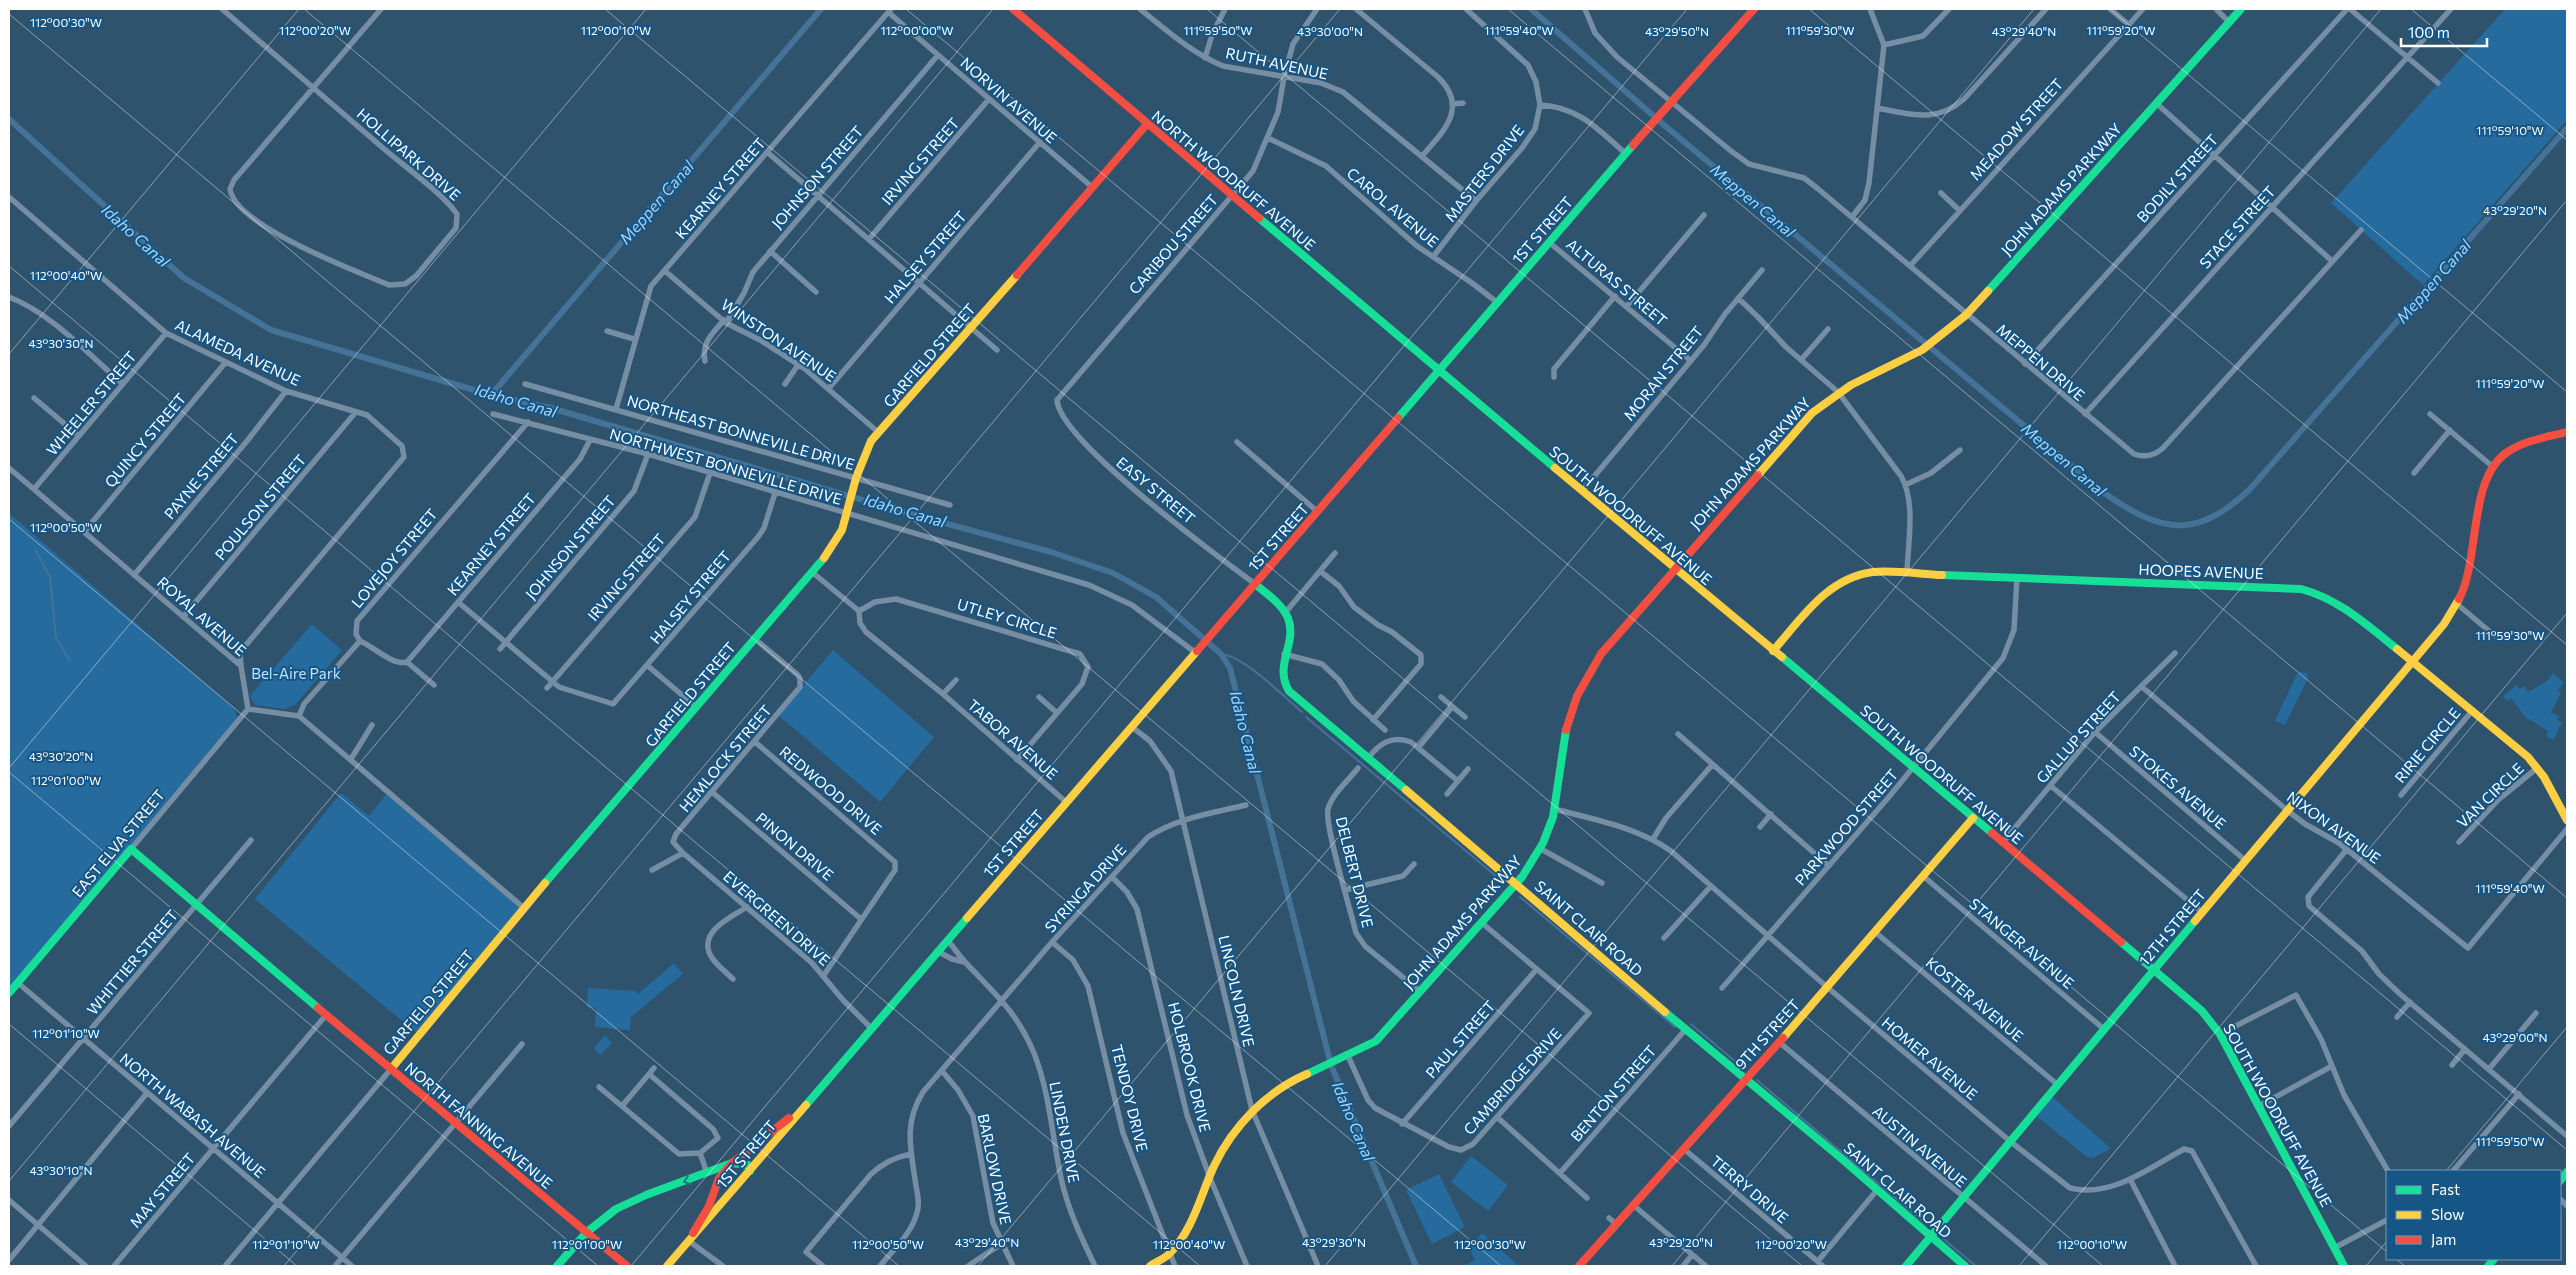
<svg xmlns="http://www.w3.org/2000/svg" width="2576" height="1275" font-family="Commissioner,sans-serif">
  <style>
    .green { fill: #266b9d }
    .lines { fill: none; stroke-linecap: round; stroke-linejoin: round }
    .stream { stroke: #447397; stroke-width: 2 }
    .canal { stroke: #447397; stroke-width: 6 }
    .street { stroke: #768ea3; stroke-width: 5.5 }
    .fast { stroke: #16e098; stroke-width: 8 }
    .slow { stroke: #ffcf43; stroke-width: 8 }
    .jam { stroke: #f24e42; stroke-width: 8 }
    .oneway { stroke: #157f8c }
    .ticks { fill: none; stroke: #fff; stroke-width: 1; stroke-opacity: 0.45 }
    .labels { text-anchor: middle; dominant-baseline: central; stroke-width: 4; stroke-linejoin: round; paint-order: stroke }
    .street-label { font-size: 15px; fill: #fff; stroke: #155687 }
    .park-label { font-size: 15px; fill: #c1e2fa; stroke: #155687 }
    .water-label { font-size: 16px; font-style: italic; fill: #a7d5f6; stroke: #155687 }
    .ticks-label { font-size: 12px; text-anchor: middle; fill: #fff; stroke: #155687; stroke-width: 4; stroke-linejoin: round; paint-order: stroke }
  </style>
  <rect width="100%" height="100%" fill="#2f526d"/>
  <path class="green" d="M2505,9H2567V120L2423,285L2331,203Z
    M9,513L235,709L238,723L9,993Z
    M312,624L342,650L295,705L284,709L255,705L250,696Z
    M833,650L934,737L880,802L778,715Z
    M2301,672L2307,673L2308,678L2285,725L2275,721L2297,674Z
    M2553,673L2564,683L2558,690L2561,693L2551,713L2559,716L2557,720L2563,723L2559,727L2554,740L2546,736L2548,731L2525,717L2511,698L2507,701L2503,696L2517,685L2519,689L2524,686L2528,692L2547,681Z
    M389,791L524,908L419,1035L255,899L341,793L369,816Z
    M674,963L683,974L631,1017L630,1030L595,1027L596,1008L587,1007L588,988L635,991L638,994Z
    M605,1035L612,1043L600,1055L594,1048Z
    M2050,1095L2107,1145L2110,1149L2093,1158L2087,1157L2034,1114Z
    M1471,1156L1508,1185L1488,1211L1451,1182Z
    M1439,1174L1465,1227L1432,1244L1406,1190Z
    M1482,1233L1517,1264L1515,1266H1463L1475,1260L1469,1248Z"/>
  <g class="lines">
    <path class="stream" d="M36,551L50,577L56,638L70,661
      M1221,654C1244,656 1283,696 1302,712
      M1306,717L1503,882
      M1520,897L1675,1027
      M1691,1024L1737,1063
      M1757,1080L1926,1224
      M1940,1236L1976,1266"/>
    <path class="canal" d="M1531,9L1664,125L2107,495C2164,534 2197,539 2250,489L2567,128
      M9,119L184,278L271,330L491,395L551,408L893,509L1051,552L1113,573L1156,597L1221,654L1230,668L1331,1065L1416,1266
      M491,395L821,9"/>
    <path class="street" d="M222,9C276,55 329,102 383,148C405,167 441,192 457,214L456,228L416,276L405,284L389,285C356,271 235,226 230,189L234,180L381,9
      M1140,9C1166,30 1192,53 1223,66L1321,83L1343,92L1476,201
      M1356,9L1438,77C1469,107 1444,131 1422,156
      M1585,9L1595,33L1617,57L1731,151L1749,164L1804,178L1817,188L2134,454C2145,458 2154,456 2163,448L2361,230
      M2110,9L2128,24
      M2216,9L2229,22
      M2350,9L2438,83
      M888,12L1092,187
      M1884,45L1923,36L1949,9
      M1205,58L1212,35L1225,9
      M2156,103L2332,261
      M1452,104L1463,103
      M1540,105C1579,107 1598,129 1626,154
      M1877,108C1910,114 1936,124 1964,99L2046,9
      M1268,138L1326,166L1417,246L1472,283L1498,303
      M767,152L997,350
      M1941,193L1959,210
      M9,197L166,333L286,391L367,415L402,446L404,457L240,652L241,666
      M1852,217L1865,200L1869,183L1884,45L1870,9
      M869,239L989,99
      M1550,243L1691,361
      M770,251L816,292
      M1433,257L1476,201L1522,148L1535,129L1540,105L1536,82L1528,65L1466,9
      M1910,266L2143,9
      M665,271L726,323L760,340L805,369L878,432
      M9,297C51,313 89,355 123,384
      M1738,298L1758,317L1786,347L1838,392L1901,476C1916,502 1908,542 1907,572
      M1627,306L1704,215
      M726,323L744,293L753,272L938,55
      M607,331L634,339
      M1801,360L1828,329
      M705,361C701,343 713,333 724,320
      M2025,364L2347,9
      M1554,377V369L1615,296
      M525,384L950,505
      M785,384L798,365
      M829,388L1040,142
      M34,398L79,436
      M616,409L651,286L891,9
      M493,414L648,454L1089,585L1132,605L1196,653
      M2085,414L2451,9
      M2430,414L2492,466
      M1237,442L1318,512
      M9,468L241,666L248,709
      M2414,473L2450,430
      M1905,485L1931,473L1960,450
      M34,489L166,333
      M1582,491L1704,345L1725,314L1762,270
      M84,532L225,363
      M1320,571L1339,586L1354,607L1378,625L1392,632L1421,655V664L1373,720
      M812,572L859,611L860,623L866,632L943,694L1066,802
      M134,575L247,441L286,391
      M1255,584C1219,557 1059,441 1057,400L1253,171L1278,112L1284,77L1293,44L1317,9
      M458,602L559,687L613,704L758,537L764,528L775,493
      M2457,604L2495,636
      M859,611L875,602L896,599L1080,654L1088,667L1082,684L1017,760
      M1285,613L1335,553
      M183,617L355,413
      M755,639L798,675L800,679V687L676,834L673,842L683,853L812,963L843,1000L871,1028
      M360,641L356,634L357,621L528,422
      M360,641C374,647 393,666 407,662L434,685
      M500,649L634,491L648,454
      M1284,654L1322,664L1339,680L1353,701L1385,730
      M407,662L580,459L590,440
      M648,666L696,707
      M2141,686L2288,811L2305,824L2339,843L2468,948L2567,829
      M547,688L695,517L710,473
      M943,694L956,680
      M1039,697L1057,713
      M1441,697L1465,717
      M248,709L299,716L524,908
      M299,716L304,704L360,641
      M1132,727L1150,741L1171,771L1252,1110L1318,1266
      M2095,732L2246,861
      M1678,734L1829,866
      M755,742L895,862V870L824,975
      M1418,748L1452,707
      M1368,758C1380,743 1392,735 1411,742L1458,781
      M351,759L372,725
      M1358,768C1349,780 1332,794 1328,809C1324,825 1351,911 1356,933L1365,946L1421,992
      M2051,786L2203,913
      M712,792L861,919
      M1447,794L1468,769
      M2401,795L2472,711
      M1555,809C1595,820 1637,827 1671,851L1827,987L2011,1142L2070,1188C2112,1198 2149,1168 2184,1149L2192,1151L2256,1266
      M1760,827L1771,814
      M1653,839L1666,818L1712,765
      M2003,842L2095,732L2175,653
      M2459,842L2499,799L2537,768
      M131,849L248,709
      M1541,849L1602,883
      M2347,849L2308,897L2309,906L2362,951L2379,974L2400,994L2567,1136
      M652,870L683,853
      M1923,876L2105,1030
      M1112,877L1127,892L1137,909L1187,1115L1210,1178L1247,1266
      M1345,890L1403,876L1414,864
      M1875,932L2058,1085
      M1664,938L1711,886
      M947,940C954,947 959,956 966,963C995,994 1017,1012 1034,1053C1050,1094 1052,1136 1061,1178C1068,1210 1081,1237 1095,1266
      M1052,942L1073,960L1088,986L1123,1133L1175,1266
      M937,951L952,959L964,962
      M733,979C725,971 712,962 709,952C701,930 733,916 747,907
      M18,983L352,1266
      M1722,988L1888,798L2003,658L2014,630L2017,577
      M2397,1017L2410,1002
      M2220,1034L2296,995L2321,1039L2344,1095L2388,1171
      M1779,1042L2046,1266
      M1348,1056L1368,1100L1375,1108L1449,1147L1461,1150L1473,1144L1589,1013L1482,923
      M2452,1065L2465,1049
      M2489,1069L2536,1013
      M942,1071L958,1090L973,1116L993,1223L1013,1266
      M649,1074L654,1068
      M599,1087L679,1154L700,1153L718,1138L713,1129L649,1074L622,1106
      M2259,1106L2332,1066
      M1497,1117L1587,1198
      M1402,1124L1536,970
      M9,1126L251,840
      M1684,1149L1823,1266
      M700,1153L707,1173
      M2453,1171L2519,1094
      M1560,1173L1686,1029
      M2130,1179L2175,1266
      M2560,1199L2567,1206
      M9,1200L86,1266
      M1633,1205L1706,1266
      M1609,1218L1616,1224
      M689,1241L723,1266
      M2334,1248L2387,1220
      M9,1260L147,1093
      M1818,1261L1877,1190
      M114,1266L326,1015
      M225,1266L391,1069
      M335,1266L522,1044
      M823,1266L806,1252L871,1174C883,1163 895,1157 911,1154
      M880,1266C892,1251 910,1235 916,1216C920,1206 918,1196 916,1186C911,1150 903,1124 923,1092L1052,942L1148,837C1176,818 1213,813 1246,805
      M968,1266L1001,1244
      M1683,1266L1692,1255"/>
    <path class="fast" d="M1259,218L1555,468
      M1988,291L2241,9
      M1398,418L1633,145
      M1942,575L2301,589C2339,599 2367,625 2397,649
      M1255,584C1267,594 1282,604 1288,618C1298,644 1273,664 1289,691L1406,790
      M1782,657L1992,833
      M545,883L824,558
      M2121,942L2202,1011L2220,1034L2344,1266
      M9,993L131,849L318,1008
      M1665,1012L1842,1159L1965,1266
      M1307,1074L1376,1041L1522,877L1543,843L1553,817L1566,730
      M806,1105L967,918
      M2560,1181L2567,1172
      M557,1266L587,1232L616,1209L646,1195L732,1163L748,1165L750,1171
      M1906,1266L2195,921
      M2488,1266L2494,1259"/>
    <path class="slow" d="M1555,468L1782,657
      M1758,475L1812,413L1851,385L1922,350L1966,315L1988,291
      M824,558L842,530L856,478L871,441L1017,275
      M2397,649L2528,757L2544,777L2567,820
      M1773,651C1801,619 1827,578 1873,572C1895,570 1920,574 1942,575
      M1406,790L1665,1012
      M967,918L1197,651
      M2195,921L2444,624L2459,599
      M1783,1038L1973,818
      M391,1069L545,883
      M667,1266L806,1105
      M1150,1266C1156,1262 1164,1259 1169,1254C1193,1231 1201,1194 1214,1166C1233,1126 1267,1091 1307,1074"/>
    <path class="jam" d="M1013,9L1259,218
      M1633,145L1754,9
      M1017,275L1147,124
      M2459,599C2481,557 2467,477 2509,451C2526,440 2548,437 2567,432
      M1197,651L1398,418
      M1566,730L1577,696L1601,654L1758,475
      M1992,833L2121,942
      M318,1008L627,1266
      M693,1233L709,1206L719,1178L732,1163L789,1118
      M1579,1266L1783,1038"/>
  </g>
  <defs><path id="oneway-chevron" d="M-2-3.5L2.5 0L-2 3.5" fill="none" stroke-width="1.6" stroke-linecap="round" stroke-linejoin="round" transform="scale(1.25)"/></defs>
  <use class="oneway" href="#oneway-chevron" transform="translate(687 1181) rotate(160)"/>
  <path class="ticks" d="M304,9L1802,1266M605,9L2103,1266M906,9L2387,1252M1207,9L2567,1150M1508,9L2567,898M1809,9L2567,645M2110,9L2567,392M2411,9L2567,140M9,14L1501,1266M9,266L1200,1266M9,354L299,9M9,519L899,1266M9,768L646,9M9,772L598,1266M9,1024L297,1266M2446,1171L2567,1027M9,1181L993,9M2396,1259L2405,1266M284,1266L1340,9M631,1266L1687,9M978,1266L2034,9M1325,1266L2381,9M1672,1266L2567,200M2019,1266L2567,613M2366,1266L2387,1241"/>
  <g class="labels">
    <g class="street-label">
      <text transform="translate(1277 63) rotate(12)">RUTH AVENUE</text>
      <text transform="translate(1009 100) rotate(41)">NORVIN AVENUE</text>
      <text transform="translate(2016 129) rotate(-48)">MEADOW STREET</text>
      <text transform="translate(409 154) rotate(41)">HOLLIPARK DRIVE</text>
      <text transform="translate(920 161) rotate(-49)">IRVING STREET</text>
      <text transform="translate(1484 173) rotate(-52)">MASTERS DRIVE</text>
      <text transform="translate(817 177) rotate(-49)">JOHNSON STREET</text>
      <text transform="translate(2177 178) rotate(-48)">BODILY STREET</text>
      <text transform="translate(1234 180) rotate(40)">NORTH WOODRUFF AVENUE</text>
      <text transform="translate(720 188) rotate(-49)">KEARNEY STREET</text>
      <text transform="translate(2061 189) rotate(-48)">JOHN ADAMS PARKWAY</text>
      <text transform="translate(1393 207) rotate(40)">CAROL AVENUE</text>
      <text transform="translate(2237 227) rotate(-48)">STACE STREET</text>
      <text transform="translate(1542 230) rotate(-49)">1ST STREET</text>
      <text transform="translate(1173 244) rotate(-49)">CARIBOU STREET</text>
      <text transform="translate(925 257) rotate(-49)">HALSEY STREET</text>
      <text transform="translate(1617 282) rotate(40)">ALTURAS STREET</text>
      <text transform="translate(779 340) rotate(34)">WINSTON AVENUE</text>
      <text transform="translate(238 352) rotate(25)">ALAMEDA AVENUE</text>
      <text transform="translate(929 355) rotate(-49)">GARFIELD STREET</text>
      <text transform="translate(2041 362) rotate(40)">MEPPEN DRIVE</text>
      <text transform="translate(1663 373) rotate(-51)">MORAN STREET</text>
      <text transform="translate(91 403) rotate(-50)">WHEELER STREET</text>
      <text transform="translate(741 432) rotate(16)">NORTHEAST BONNEVILLE DRIVE</text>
      <text transform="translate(145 440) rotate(-50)">QUINCY STREET</text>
      <text transform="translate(1750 463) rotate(-48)">JOHN ADAMS PARKWAY</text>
      <text transform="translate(726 466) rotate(16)">NORTHWEST BONNEVILLE DRIVE</text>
      <text transform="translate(201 476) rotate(-50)">PAYNE STREET</text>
      <text transform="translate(1156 490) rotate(39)">EASY STREET</text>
      <text transform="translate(260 507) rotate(-50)">POULSON STREET</text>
      <text transform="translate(1631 515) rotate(40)">SOUTH WOODRUFF AVENUE</text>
      <text transform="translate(1278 537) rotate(-49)">1ST STREET</text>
      <text transform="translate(491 544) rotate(-50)">KEARNEY STREET</text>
      <text transform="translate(570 547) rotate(-50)">JOHNSON STREET</text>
      <text transform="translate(394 558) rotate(-50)">LOVEJOY STREET</text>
      <text transform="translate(2201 571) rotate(2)">HOOPES AVENUE</text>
      <text transform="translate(626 577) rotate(-49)">IRVING STREET</text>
      <text transform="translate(690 597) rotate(-50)">HALSEY STREET</text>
      <text transform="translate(202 616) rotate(41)">ROYAL AVENUE</text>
      <text transform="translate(1007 618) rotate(17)">UTLEY CIRCLE</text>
      <text transform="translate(690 694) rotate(-50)">GARFIELD STREET</text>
      <text transform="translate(2078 737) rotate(-48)">GALLUP STREET</text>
      <text transform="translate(1013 739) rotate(41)">TABOR AVENUE</text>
      <text transform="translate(2427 745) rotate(-50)">RIRIE CIRCLE</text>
      <text transform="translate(725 758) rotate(-50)">HEMLOCK STREET</text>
      <text transform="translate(1942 774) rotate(40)">SOUTH WOODRUFF AVENUE</text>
      <text transform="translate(2178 787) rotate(40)">STOKES AVENUE</text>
      <text transform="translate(831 790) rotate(40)">REDWOOD DRIVE</text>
      <text transform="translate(2490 795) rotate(-44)">VAN CIRCLE</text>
      <text transform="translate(1846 827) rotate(-49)">PARKWOOD STREET</text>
      <text transform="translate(2334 827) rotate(36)">NIXON AVENUE</text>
      <text transform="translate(118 843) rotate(-50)">EAST ELVA STREET</text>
      <text transform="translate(1013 843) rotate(-49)">1ST STREET</text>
      <text transform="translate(795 846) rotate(40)">PINON DRIVE</text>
      <text transform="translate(1355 872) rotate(76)">DELBERT DRIVE</text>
      <text transform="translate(1085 888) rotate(-48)">SYRINGA DRIVE</text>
      <text transform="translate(777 918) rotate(41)">EVERGREEN DRIVE</text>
      <text transform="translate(1462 922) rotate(-49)">JOHN ADAMS PARKWAY</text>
      <text transform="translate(2172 927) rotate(-50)">12TH STREET</text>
      <text transform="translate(1589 928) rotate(41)">SAINT CLAIR ROAD</text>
      <text transform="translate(2022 943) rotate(40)">STANGER AVENUE</text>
      <text transform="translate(132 962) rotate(-50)">WHITTIER STREET</text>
      <text transform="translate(1237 991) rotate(77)">LINCOLN DRIVE</text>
      <text transform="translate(1975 999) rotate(40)">KOSTER AVENUE</text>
      <text transform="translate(428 1002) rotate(-50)">GARFIELD STREET</text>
      <text transform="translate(1767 1034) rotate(-48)">9TH STREET</text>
      <text transform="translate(1460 1039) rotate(-49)">PAUL STREET</text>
      <text transform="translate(1930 1058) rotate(40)">HOMER AVENUE</text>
      <text transform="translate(1190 1067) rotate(76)">HOLBROOK DRIVE</text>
      <text transform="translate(1512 1081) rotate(-48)">CAMBRIDGE DRIVE</text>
      <text transform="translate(1613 1093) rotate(-49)">BENTON STREET</text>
      <text transform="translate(1130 1098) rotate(76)">TENDOY DRIVE</text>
      <text transform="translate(193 1115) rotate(40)">NORTH WABASH AVENUE</text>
      <text transform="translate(2278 1115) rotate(61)">SOUTH WOODRUFF AVENUE</text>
      <text transform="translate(479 1125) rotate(40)">NORTH FANNING AVENUE</text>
      <text transform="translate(1065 1132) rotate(79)">LINDEN DRIVE</text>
      <text transform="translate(1920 1146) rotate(40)">AUSTIN AVENUE</text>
      <text transform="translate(746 1154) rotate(-50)">1ST STREET</text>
      <text transform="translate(995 1169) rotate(78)">BARLOW DRIVE</text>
      <text transform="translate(1750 1189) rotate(40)">TERRY DRIVE</text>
      <text transform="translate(162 1190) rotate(-50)">MAY STREET</text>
      <text transform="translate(1898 1190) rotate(41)">SAINT CLAIR ROAD</text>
    </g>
    <g class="park-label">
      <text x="296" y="673">Bel-Aire Park</text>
    </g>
    <g class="water-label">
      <text transform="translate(1753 200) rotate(40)">Meppen Canal</text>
      <text transform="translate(656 202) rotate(-49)">Meppen Canal</text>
      <text transform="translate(136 235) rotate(42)">Idaho Canal</text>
      <text transform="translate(2433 281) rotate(-49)">Meppen Canal</text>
      <text transform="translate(516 400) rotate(16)">Idaho Canal</text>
      <text transform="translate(2064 459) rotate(40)">Meppen Canal</text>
      <text transform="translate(905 510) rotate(16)">Idaho Canal</text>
      <text transform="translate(1246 732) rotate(76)">Idaho Canal</text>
      <text transform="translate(1354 1121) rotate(67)">Idaho Canal</text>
    </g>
  </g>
  <g class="ticks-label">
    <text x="66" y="27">112°00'30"W</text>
    <text x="315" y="35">112°00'20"W</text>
    <text x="616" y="35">112°00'10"W</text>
    <text x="917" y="35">112°00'00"W</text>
    <text x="1218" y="35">111°59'50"W</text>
    <text x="1519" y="35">111°59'40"W</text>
    <text x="1820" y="35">111°59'30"W</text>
    <text x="2121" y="35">111°59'20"W</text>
    <text x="1330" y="36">43°30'00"N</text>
    <text x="1677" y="36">43°29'50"N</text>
    <text x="2024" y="36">43°29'40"N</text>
    <text x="2510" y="135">111°59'10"W</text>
    <text x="2515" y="215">43°29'20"N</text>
    <text x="66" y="280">112°00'40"W</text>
    <text x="61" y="348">43°30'30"N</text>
    <text x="2510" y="388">111°59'20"W</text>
    <text x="66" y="532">112°00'50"W</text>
    <text x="2510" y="640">111°59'30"W</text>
    <text x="61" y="761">43°30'20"N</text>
    <text x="66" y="785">112°01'00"W</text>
    <text x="2510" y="893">111°59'40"W</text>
    <text x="66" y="1038">112°01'10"W</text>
    <text x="2515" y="1042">43°29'00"N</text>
    <text x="2510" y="1146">111°59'50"W</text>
    <text x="61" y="1175">43°30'10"N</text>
    <text x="987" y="1247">43°29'40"N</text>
    <text x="1334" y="1247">43°29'30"N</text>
    <text x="1681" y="1247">43°29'20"N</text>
    <text x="286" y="1249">112°01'10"W</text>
    <text x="587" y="1249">112°01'00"W</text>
    <text x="888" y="1249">112°00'50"W</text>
    <text x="1189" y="1249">112°00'40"W</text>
    <text x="1490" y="1249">112°00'30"W</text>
    <text x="1791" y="1249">112°00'20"W</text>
    <text x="2092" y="1249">112°00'10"W</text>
  </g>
  <rect width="2576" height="1275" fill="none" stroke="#ffffff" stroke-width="20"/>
  <rect x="2386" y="1170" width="175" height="90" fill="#155687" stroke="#739ab7"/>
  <rect x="2396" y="1186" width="25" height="8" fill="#16e098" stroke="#739ab7"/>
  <text x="2431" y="1195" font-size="15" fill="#ffffff">Fast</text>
  <rect x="2396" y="1211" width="25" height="8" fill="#ffcf43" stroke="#739ab7"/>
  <text x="2431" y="1220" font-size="15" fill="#ffffff">Slow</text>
  <rect x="2396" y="1236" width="25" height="8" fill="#f24e42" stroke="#739ab7"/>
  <text x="2431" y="1245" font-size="15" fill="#ffffff">Jam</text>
  <path d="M2401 38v8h86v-8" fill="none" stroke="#ffffff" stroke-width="2.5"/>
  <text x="2408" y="38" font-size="15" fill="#ffffff" stroke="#155687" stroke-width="4" paint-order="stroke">100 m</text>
</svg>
